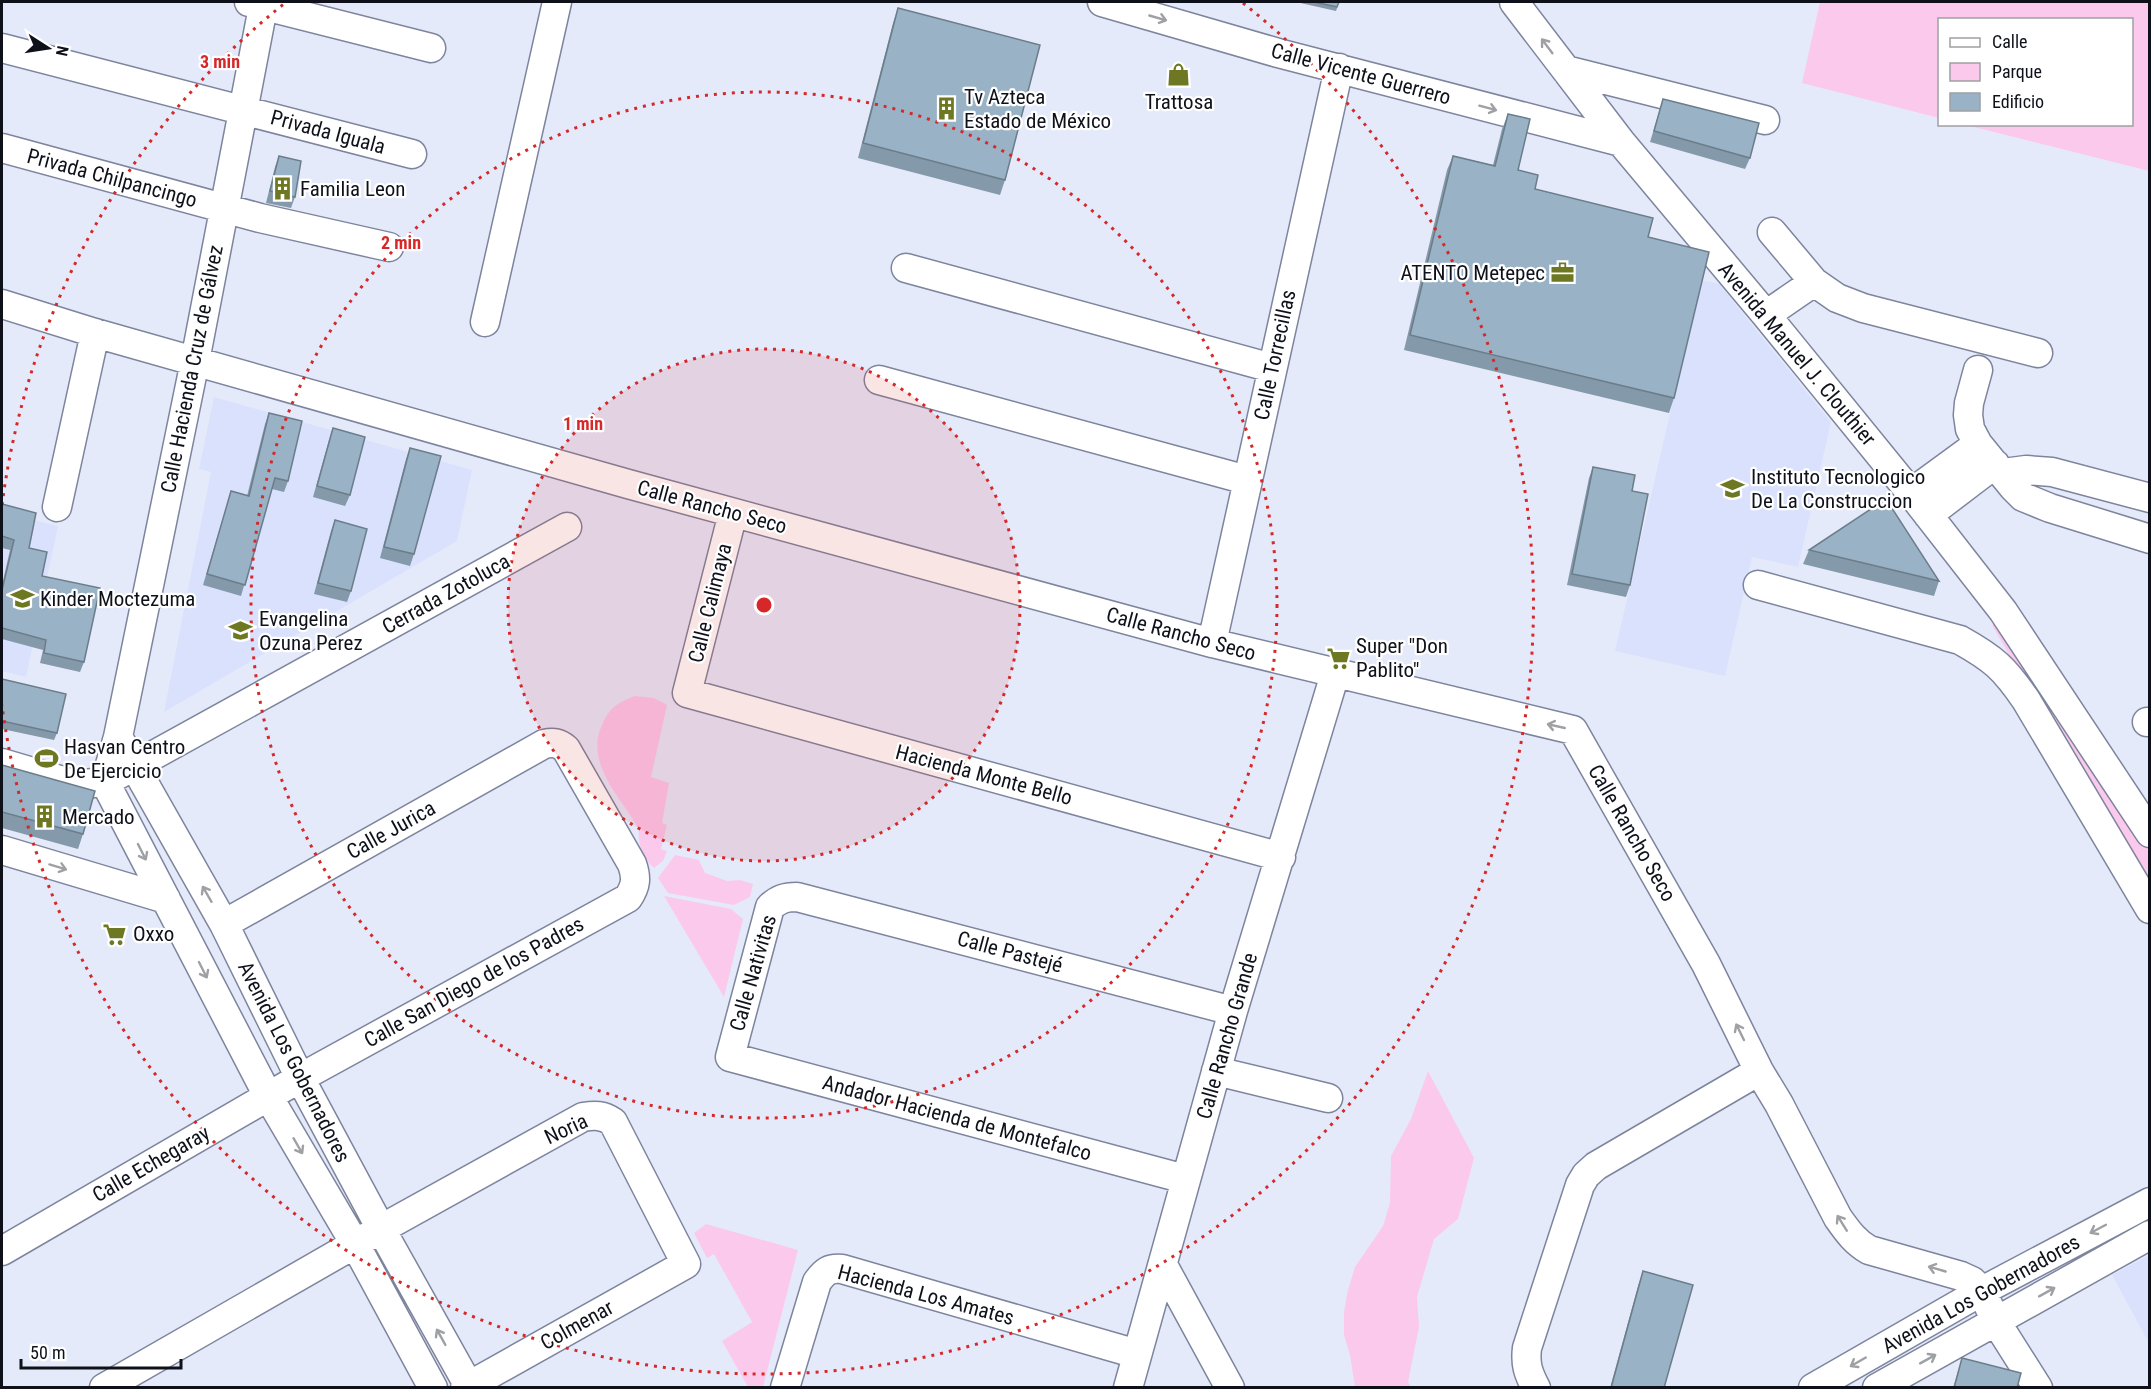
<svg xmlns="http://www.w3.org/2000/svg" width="2151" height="1389" font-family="'Roboto Condensed',sans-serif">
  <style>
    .built { fill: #d9e1fd }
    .green { fill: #fbc9ec }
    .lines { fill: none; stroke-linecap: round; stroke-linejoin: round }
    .minor-casing { stroke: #7d849d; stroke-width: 31 }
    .minor { stroke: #fff; stroke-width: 28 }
    .wall { fill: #8499a9 }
    .building { fill: #99b2c5; stroke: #6b7d8a; stroke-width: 1.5 }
    .oneway { stroke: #9fa0a3 }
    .ring { fill: none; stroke: #d62828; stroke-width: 3; stroke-dasharray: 3 6 }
    .labels { text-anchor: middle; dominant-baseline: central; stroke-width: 4.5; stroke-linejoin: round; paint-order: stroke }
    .street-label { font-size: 21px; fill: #0f111a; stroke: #fff }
    .poi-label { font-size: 21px; fill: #0f111a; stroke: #fff; text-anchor: start }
    .centre { fill: #d62828; stroke: #fff; stroke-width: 3 }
    .ring-label { font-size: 18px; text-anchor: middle; font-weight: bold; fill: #d62828; stroke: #fff; stroke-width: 4.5; stroke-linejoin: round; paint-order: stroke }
  </style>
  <rect width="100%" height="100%" fill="#e5eafb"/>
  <path class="built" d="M1701,280L1719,284L1831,422L1798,567L1752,557L1725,676L1615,651Z
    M214,397L472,470L457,541L164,712L211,472L199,469Z
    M2,512L58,526L26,677L2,671Z
    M2149,1255V1343L2112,1275Z"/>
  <path class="green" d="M1820,2H2149V171L1966,125L2132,124V20H1940L1939,118L1802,83Z
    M1997,622L2149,852V898L1992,625Z
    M635,696L654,698L667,705L651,777L669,783L662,823L667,825L661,849L667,851L663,861L654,868C643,860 637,843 639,829C622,799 584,763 602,725C610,707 617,703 635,696Z
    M675,855L699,860L705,873L727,881L740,880L753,884L750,897L734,905L668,893L658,878Z
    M664,896L731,909L743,919L724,997Z
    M1428,1071L1474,1158L1458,1219L1434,1239L1417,1297L1419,1327L1408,1382L1411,1387H1355L1350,1355L1344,1335V1312L1348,1290L1355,1267L1383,1226L1390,1203L1391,1156L1411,1119Z
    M706,1224L798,1250L763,1387H748L722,1341L752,1322L714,1254L707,1258L694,1233Z"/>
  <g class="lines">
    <defs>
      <path id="minor" d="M249,2L431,48
        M1102,2L1278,53L1621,142
        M1514,2L1621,142L1766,315L1911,493L2003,611L2150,833
        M2,48L412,154
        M1566,70L1765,120
        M2,148L260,218L389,247
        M1772,232L1814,282L1837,298L1863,308L2038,353
        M906,268L1272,368
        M2,304L95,333L628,484L1212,643L1573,730L1706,964L1759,1071L1779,1104L1838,1218C1848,1232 1855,1242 1869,1250L1961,1276L1972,1281L1982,1291L1995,1320L2038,1388
        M1766,315L1814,282
        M485,322L557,2
        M1978,370L1969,403L1968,415L1970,429L1978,444L2013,487L2023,497L2050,508L2150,539
        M879,380L1247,480
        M2003,473L2026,470L2052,472L2150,498
        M1911,493L1978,444
        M57,507L95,333
        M733,513L687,693L1281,857
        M1928,515L1995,464
        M1758,585L1960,640C1994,659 2004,668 2026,700L2150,909
        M1212,643L1339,68
        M2147,722H2150
        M118,737L224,924L300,1078L381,1229L470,1388
        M2,763L70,783L83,784L105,782L567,527
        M105,782L118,737L195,361L264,2
        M105,782L268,1096L355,1244L433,1388
        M2,850L166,899
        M1216,1071L1328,1098
        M1185,1179L730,1057L770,907C779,899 785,897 797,897L1233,1011
        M2,1251L300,1078L628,898C636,886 637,878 632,864L566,749C559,743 554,742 544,744L224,924
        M1163,1265L1230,1388
        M104,1388L381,1229L583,1117C595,1115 603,1115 613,1122L686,1264L465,1388
        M785,1388L817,1282C825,1271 829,1268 842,1269L1137,1354
        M1128,1388L1233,1011L1335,674
        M1536,1388C1528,1373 1525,1364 1527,1348L1580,1185L1586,1175L1596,1166L1759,1071
        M1813,1388L1982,1291L2150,1202
        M1877,1388L2150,1235"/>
    </defs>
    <use href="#minor" class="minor-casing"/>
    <use href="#minor" class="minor"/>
  </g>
  <path class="wall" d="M1296,2H1339L1336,11Z
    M898,8L1005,180L1000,195L858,158L893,23Z
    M1663,99L1750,158L1745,169L1650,142Z
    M1508,114L1518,170L1535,189L1648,237L1674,398L1669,413L1404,350L1447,170L1453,156L1493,165L1502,129Z
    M279,156L295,197L291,208L266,203L275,167Z
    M269,413L288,481L284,492L272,489L241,596L203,585L231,491L247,496L265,424Z
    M333,428L350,495L345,506L313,497L329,440Z
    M410,448L414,554L410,566L380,558L406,459Z
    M1593,467L1630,585L1626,597L1567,585L1589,478Z
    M2,504L29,548L84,662L80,672L40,663L43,650L2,639V585L10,550L2,548Z
    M335,520L351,591L347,602L314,594L331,531Z
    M1809,550L1939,581L1934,596L1803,564Z
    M2,679L57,733L54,740L2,729Z
    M2,765L83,834L78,849L2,828Z
    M1643,1271L1664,1388H1610L1638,1286Z
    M1962,1358L2017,1388H1953Z"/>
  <path class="building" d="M1314,2H1339L1337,7Z
    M898,8L1040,45L1005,180L863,143Z
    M1663,99L1759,123L1750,158L1654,131Z
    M1508,114L1530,119L1518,170L1538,175L1535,189L1653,218L1648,237L1709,252L1674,398L1410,335L1453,156L1495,166Z
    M279,156L301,161L295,197L270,191Z
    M269,413L302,421L288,481L275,478L245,585L207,574L231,491L249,496Z
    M333,428L365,437L350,495L317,486Z
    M410,448L441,456L414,554L384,547Z
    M1593,467L1635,475L1632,491L1648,494L1630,585L1572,574Z
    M1886,499L1939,581L1809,550Z
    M2,504L36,513L29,548L47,552L42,576L100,588L84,662L44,653L46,640L2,628V590L14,540L2,536Z
    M335,520L367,529L351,591L318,583Z
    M2,679L66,694L57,733L2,721Z
    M2,765L95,791L83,834L2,812Z
    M1643,1271L1693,1285L1664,1388H1611Z
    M1962,1358L2021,1373L2017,1388H1954Z"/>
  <defs><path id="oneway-shaft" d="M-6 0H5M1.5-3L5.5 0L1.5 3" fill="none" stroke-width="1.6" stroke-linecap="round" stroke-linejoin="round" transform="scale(1.5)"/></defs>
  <g class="oneway">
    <use href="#oneway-shaft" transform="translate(1158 18) rotate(16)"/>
    <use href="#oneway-shaft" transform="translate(1547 46) rotate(-127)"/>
    <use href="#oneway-shaft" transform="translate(1488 108) rotate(15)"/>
    <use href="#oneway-shaft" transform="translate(1556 726) rotate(-167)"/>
    <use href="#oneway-shaft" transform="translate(142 852) rotate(63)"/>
    <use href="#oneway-shaft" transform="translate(58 867) rotate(17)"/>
    <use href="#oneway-shaft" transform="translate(207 894) rotate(-120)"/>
    <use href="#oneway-shaft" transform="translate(203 970) rotate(63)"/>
    <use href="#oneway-shaft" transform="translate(1740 1032) rotate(-116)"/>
    <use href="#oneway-shaft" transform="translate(298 1146) rotate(60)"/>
    <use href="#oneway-shaft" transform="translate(1842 1223) rotate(-122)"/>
    <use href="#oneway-shaft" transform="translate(2098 1229) rotate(152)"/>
    <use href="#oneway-shaft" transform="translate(1937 1269) rotate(-164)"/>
    <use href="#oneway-shaft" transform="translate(2047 1292) rotate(-29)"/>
    <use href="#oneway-shaft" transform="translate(441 1337) rotate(-119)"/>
    <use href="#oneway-shaft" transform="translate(1928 1359) rotate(-29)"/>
    <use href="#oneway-shaft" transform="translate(1858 1362) rotate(150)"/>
  </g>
  <circle cx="764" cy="605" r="256" fill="#d62828" fill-opacity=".12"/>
  <g class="ring">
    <circle cx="764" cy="605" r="256"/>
    <circle cx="764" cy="605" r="513"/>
    <path d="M2 505A769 769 0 0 1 285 3M1243 3A769 769 0 1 1 2 705"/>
  </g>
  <defs>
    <symbol id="shop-bare" viewBox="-9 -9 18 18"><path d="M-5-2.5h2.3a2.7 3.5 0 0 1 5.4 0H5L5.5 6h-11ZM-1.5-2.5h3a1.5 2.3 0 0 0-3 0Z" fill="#6e7823" stroke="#fff" stroke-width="2.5" paint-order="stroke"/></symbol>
    <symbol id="building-bare" viewBox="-9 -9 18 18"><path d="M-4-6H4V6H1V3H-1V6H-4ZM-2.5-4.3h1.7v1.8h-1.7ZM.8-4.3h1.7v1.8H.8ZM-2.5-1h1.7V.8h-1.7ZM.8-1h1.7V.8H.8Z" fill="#6e7823" stroke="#fff" stroke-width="2.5" paint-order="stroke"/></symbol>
    <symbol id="office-bare" viewBox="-9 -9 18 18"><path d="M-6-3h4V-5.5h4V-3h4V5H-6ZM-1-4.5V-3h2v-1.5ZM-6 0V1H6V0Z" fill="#6e7823" stroke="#fff" stroke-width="2.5" paint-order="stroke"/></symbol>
    <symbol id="university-bare" viewBox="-9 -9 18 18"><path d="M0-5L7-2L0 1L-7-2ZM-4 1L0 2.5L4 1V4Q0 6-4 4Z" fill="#6e7823" stroke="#fff" stroke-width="2.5" paint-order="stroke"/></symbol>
    <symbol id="school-bare" viewBox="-9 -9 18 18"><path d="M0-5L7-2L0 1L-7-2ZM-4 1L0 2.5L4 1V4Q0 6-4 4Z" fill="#6e7823" stroke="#fff" stroke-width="2.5" paint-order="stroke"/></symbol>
    <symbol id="supermarket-bare" viewBox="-9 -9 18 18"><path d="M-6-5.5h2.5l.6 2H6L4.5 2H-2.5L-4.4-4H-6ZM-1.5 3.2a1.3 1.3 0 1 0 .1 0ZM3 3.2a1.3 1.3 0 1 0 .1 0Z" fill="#6e7823" stroke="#fff" stroke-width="2.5" paint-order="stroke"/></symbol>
    <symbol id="stadium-bare" viewBox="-9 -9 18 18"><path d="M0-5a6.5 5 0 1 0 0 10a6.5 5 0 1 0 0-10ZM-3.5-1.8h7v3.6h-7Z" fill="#6e7823" stroke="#fff" stroke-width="2.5" paint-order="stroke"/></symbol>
  </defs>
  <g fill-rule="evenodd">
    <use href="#shop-bare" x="1162" y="58" width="33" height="33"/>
    <use href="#building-bare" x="930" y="92" width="33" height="33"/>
    <use href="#building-bare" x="266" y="172" width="33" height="33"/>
    <use href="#office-bare" x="1546" y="256" width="33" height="33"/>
    <use href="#university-bare" x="1716" y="472" width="33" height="33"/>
    <use href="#school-bare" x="6" y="582" width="33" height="33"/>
    <use href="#school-bare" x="224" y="614" width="33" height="33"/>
    <use href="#supermarket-bare" x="1322" y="642" width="33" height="33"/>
    <use href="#stadium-bare" x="30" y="742" width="33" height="33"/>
    <use href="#building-bare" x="28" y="800" width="33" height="33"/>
    <use href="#supermarket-bare" x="98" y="918" width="33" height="33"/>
  </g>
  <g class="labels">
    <g class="street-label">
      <text transform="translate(1361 74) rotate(15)">Calle Vicente Guerrero</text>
      <text transform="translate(328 132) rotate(15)">Privada Iguala</text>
      <text transform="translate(112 178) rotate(15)">Privada Chilpancingo</text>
      <text transform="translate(1797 354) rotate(50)">Avenida Manuel J. Clouthier</text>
      <text transform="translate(1275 355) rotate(-78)">Calle Torrecillas</text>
      <text transform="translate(192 369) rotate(-79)">Calle Hacienda Cruz de Gálvez</text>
      <text transform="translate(712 507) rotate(15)">Calle Rancho Seco</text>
      <text transform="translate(446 594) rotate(-29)">Cerrada Zotoluca</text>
      <text transform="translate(710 603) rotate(-76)">Calle Calimaya</text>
      <text transform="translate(1181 634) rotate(15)">Calle Rancho Seco</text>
      <text transform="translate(984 775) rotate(15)">Hacienda Monte Bello</text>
      <text transform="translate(391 830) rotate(-29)">Calle Jurica</text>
      <text transform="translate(1632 833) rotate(60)">Calle Rancho Seco</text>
      <text transform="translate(1010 952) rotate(15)">Calle Pastejé</text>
      <text transform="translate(753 973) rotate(-74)">Calle Nativitas</text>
      <text transform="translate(474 982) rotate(-29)">Calle San Diego de los Padres</text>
      <text transform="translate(1227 1036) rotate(-74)">Calle Rancho Grande</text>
      <text transform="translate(294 1062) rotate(63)">Avenida Los Gobernadores</text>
      <text transform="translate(957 1118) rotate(15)">Andador Hacienda de Montefalco</text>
      <text transform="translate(566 1129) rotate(-25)">Noria</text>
      <text transform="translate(151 1164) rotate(-30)">Calle Echegaray</text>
      <text transform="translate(1981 1294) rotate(-29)">Avenida Los Gobernadores</text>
      <text transform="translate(926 1295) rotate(15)">Hacienda Los Amates</text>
      <text transform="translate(577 1325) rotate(-29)">Colmenar</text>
    </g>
    <g class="poi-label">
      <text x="964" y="97">Tv Azteca<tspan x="964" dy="24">Estado de México</tspan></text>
      <text x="1179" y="102" text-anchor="middle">Trattosa</text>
      <text x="300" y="189">Familia Leon</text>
      <text x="1545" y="273" text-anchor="end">ATENTO Metepec</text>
      <text x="1751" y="477">Instituto Tecnologico<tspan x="1751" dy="24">De La Construccion</tspan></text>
      <text x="40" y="599">Kinder Moctezuma</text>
      <text x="259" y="619">Evangelina<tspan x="259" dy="24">Ozuna Perez</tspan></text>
      <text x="1356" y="646">Super "Don<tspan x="1356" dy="24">Pablito"</tspan></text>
      <text x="64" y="747">Hasvan Centro<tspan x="64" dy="24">De Ejercicio</tspan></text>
      <text x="62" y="817">Mercado</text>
      <text x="133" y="934">Oxxo</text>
    </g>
  </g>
  <circle cx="764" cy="605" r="9" class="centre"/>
  <g class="ring-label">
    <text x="220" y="68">3 min</text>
    <text x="401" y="249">2 min</text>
    <text x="583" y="430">1 min</text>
  </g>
  <rect width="2151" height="1389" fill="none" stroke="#0f111a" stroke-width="6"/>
  <rect x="1938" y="18" width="195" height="108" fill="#ffffff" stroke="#9fa0a3" stroke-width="1.5"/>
  <rect x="1950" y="38" width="30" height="9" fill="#ffffff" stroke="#9fa0a3" stroke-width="1.5"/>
  <text x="1992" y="48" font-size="18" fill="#0f111a">Calle</text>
  <rect x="1950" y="63" width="30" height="18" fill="#fbc9ec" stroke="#9fa0a3" stroke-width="1.5"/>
  <text x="1992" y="78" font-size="18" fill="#0f111a">Parque</text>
  <rect x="1950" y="93" width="30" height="18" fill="#99b2c5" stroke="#9fa0a3" stroke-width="1.5"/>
  <text x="1992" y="108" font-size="18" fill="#0f111a">Edificio</text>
  <g transform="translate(48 48) rotate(102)" stroke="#ffffff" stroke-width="4.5" paint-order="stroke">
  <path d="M0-4.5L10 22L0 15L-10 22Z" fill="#0f111a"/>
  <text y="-9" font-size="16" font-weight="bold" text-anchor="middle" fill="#0f111a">N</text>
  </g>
  <path d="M21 1359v9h160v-9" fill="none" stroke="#0f111a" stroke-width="3"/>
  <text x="30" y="1359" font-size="18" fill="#0f111a" stroke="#ffffff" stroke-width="4.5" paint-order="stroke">50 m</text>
</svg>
